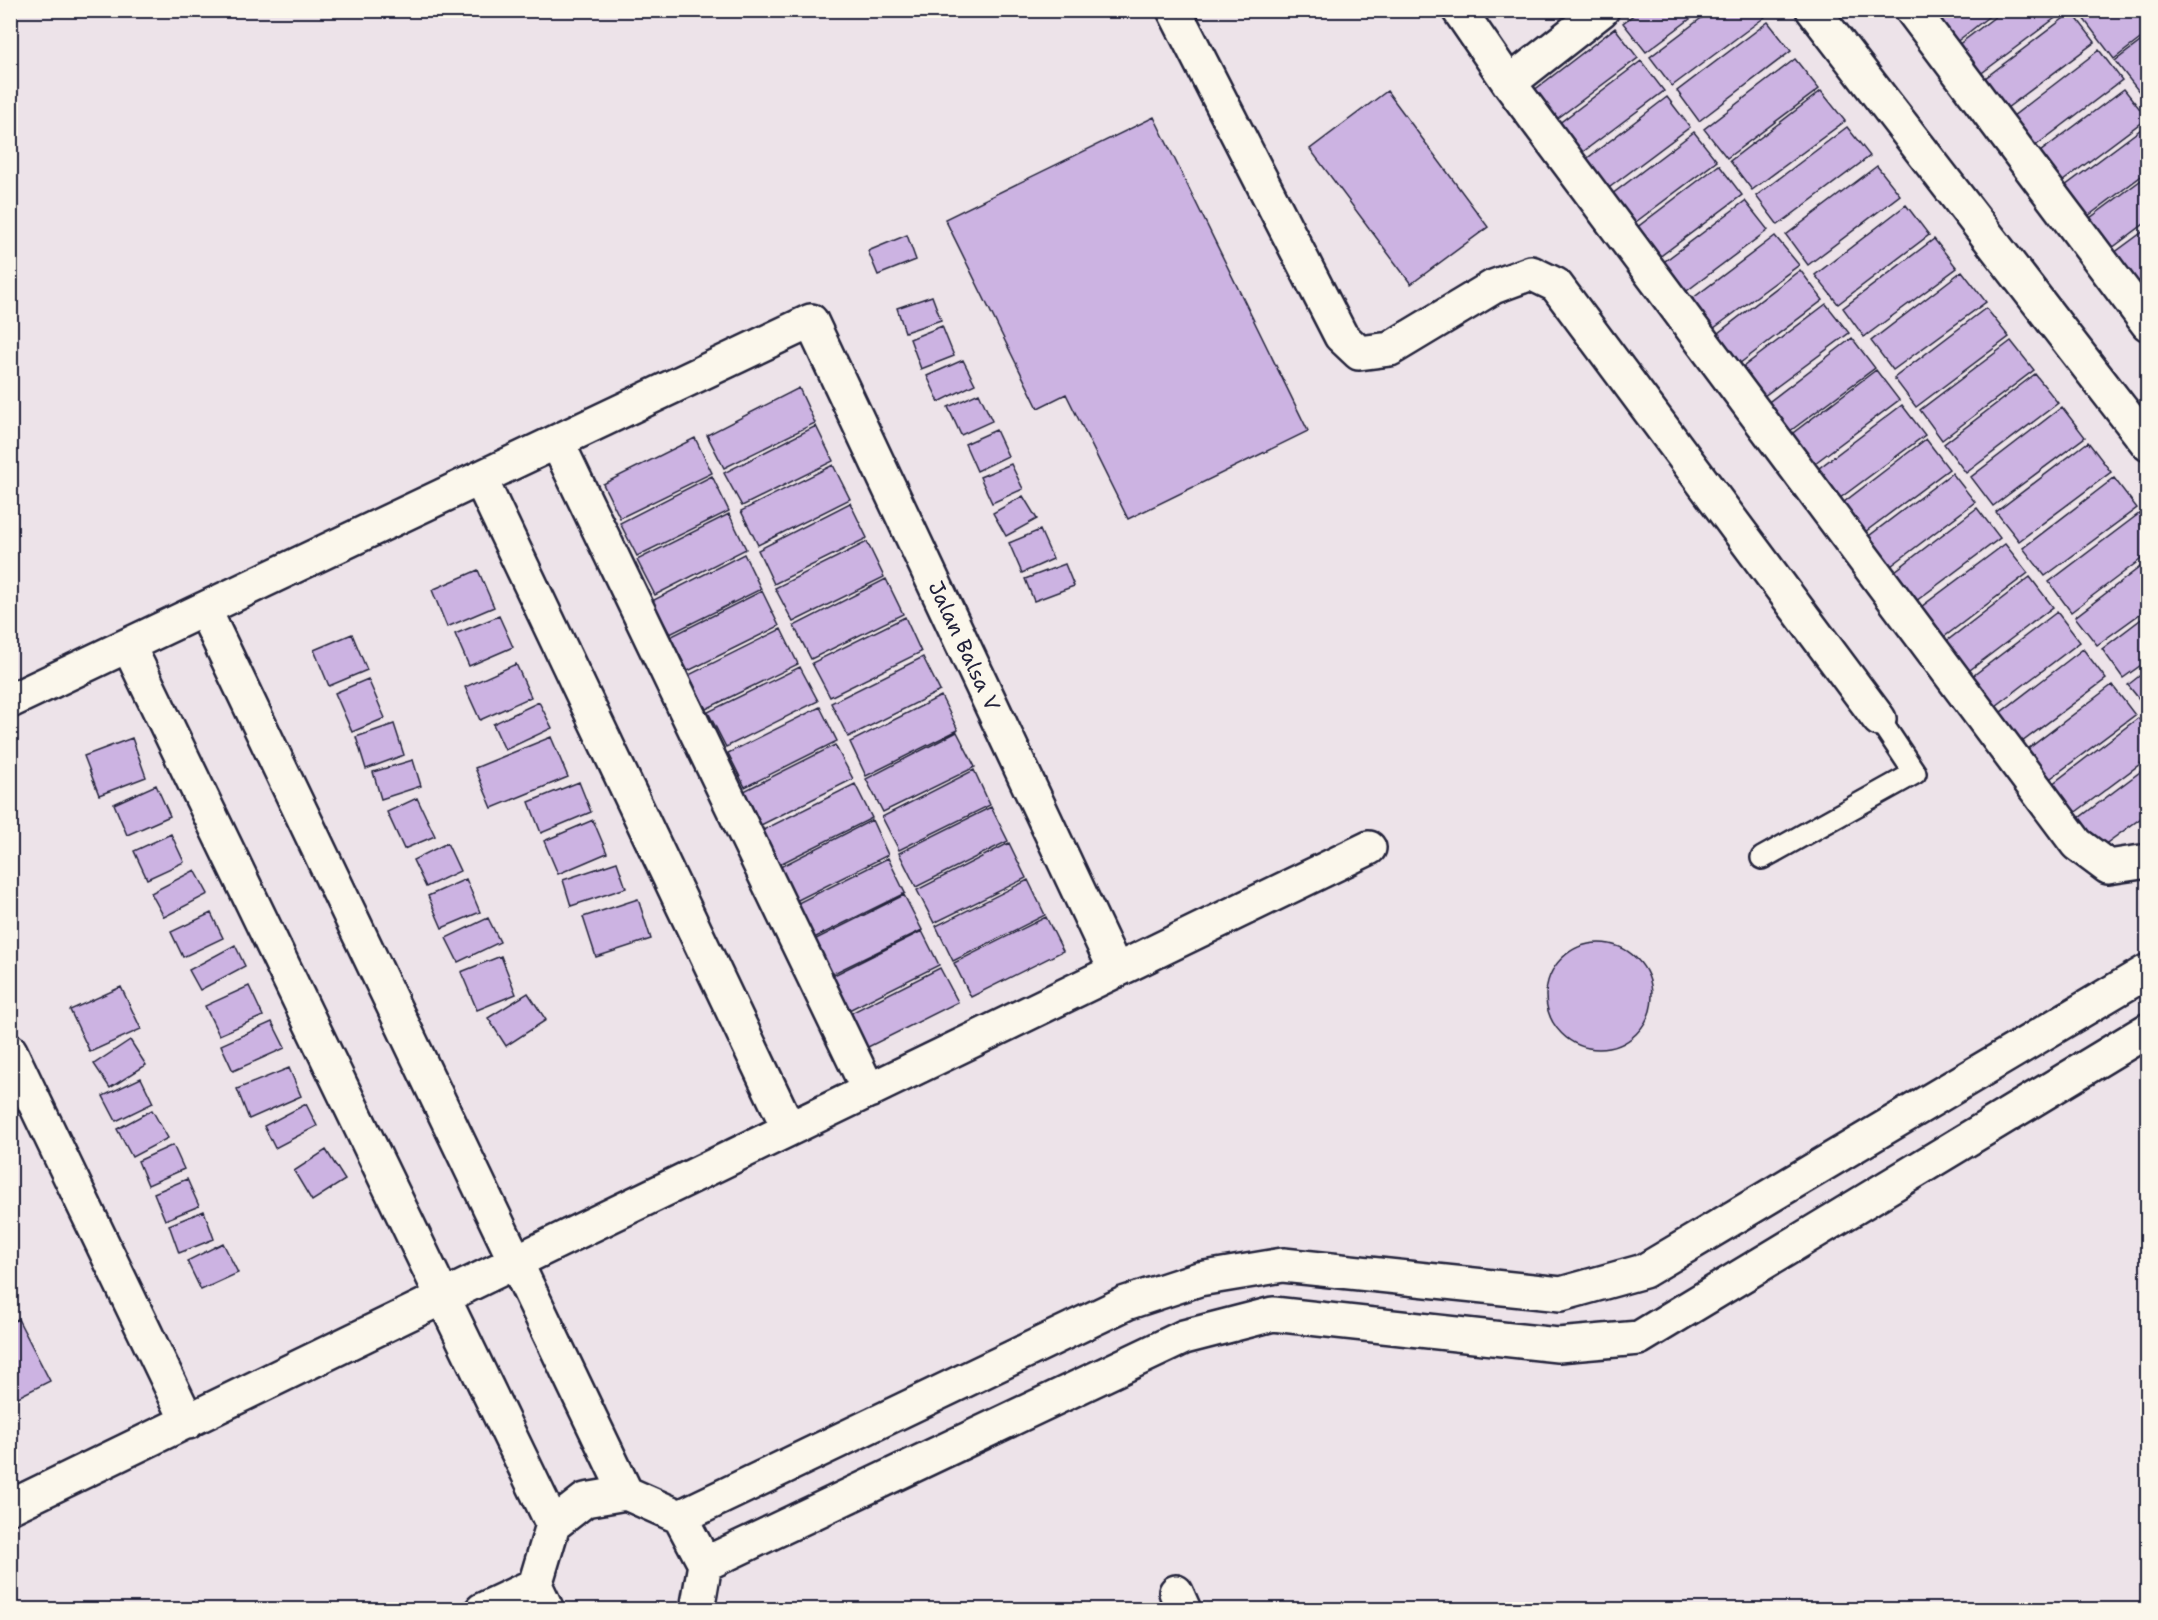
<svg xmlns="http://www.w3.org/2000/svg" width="2158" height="1620" font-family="'Shantell Sans',sans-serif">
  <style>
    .building { fill: #ccb3e2; stroke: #22223b; stroke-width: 1.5 }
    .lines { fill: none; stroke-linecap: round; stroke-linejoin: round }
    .lane-casing { stroke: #22223b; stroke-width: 26 }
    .street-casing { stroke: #22223b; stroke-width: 38 }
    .lane { stroke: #fbf7ec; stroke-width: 21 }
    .street { stroke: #fbf7ec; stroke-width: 33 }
    .labels { text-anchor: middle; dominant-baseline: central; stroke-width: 6; stroke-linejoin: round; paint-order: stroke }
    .street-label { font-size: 21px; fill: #22223b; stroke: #fbf7ec }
  </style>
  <rect width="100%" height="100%" fill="#ede3e9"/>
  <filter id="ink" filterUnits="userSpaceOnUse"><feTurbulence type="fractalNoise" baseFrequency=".0167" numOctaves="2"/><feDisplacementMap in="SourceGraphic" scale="12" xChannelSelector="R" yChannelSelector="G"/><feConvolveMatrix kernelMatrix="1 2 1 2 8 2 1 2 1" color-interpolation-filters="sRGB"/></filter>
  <g filter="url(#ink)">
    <path class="building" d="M1640,10H1702L1646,52L1623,23Z
      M1712,10H1759L1765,17L1672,86L1650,57Z
      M1936,10H1997L1950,47L1927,17Z
      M2004,10H2066L1975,78L1953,49Z
      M2077,10H2148V33L2114,59Z
      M2072,12L2095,42L2003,111L1980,82Z
      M1768,22L1791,51L1699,121L1677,91Z
      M1615,28L1638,58L1546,127L1524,98Z
      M2148,36V103L2115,61Z
      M2099,50L2122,80L2030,150L2008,120Z
      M1795,59L1819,89L1727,158L1704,129Z
      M1641,61L1664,91L1572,160L1549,131Z
      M2124,89L2147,118L2055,187L2032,158Z
      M1387,91L1488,227L1411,284L1310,149Z
      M1821,91L1845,121L1752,190L1730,161Z
      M1667,97L1690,127L1598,196L1576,167Z
      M1154,117L1308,431L1128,519L1066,394L1038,408L945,219Z
      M2148,124V171L2080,222L2057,192Z
      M1847,127L1870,156L1778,225L1756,196Z
      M1694,132L1717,161L1625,230L1603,201Z
      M1719,165L1742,195L1650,264L1627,235Z
      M1877,166L1900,195L1808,265L1786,235Z
      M2148,175V221L2104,254L2082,224Z
      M1745,201L1768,230L1676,299L1653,270Z
      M1906,205L1929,235L1838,304L1815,275Z
      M2148,228V275L2129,288L2106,259Z
      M907,235L916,260L878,275L868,251Z
      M1775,236L1799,265L1706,334L1684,305Z
      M1934,239L1957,268L1864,337L1843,308Z
      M1800,270L1823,300L1731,370L1709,340Z
      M1962,271L1986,302L1893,370L1871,341Z
      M932,296L941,320L905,332L897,308Z
      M1826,304L1849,333L1756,402L1735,373Z
      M1986,308L2009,337L1916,407L1894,378Z
      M942,326L954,356L921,369L910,339Z
      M1852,338L1875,368L1782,437L1761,408Z
      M2011,341L2034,370L1942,440L1920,410Z
      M963,360L975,384L939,402L927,376Z
      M1876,370L1899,400L1807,469L1785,439Z
      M2035,374L2058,403L1966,473L1944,444Z
      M799,388L815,423L724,468L707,435Z
      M979,393L992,421L961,435L948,407Z
      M1902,405L1925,435L1832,504L1810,475Z
      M2062,407L2085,437L1993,506L1971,477Z
      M816,426L833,461L742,506L724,473Z
      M996,430L1008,456L977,471L965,444Z
      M695,438L712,473L620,518L603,484Z
      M1926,439L1949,469L1857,538L1835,509Z
      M2088,442L2111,472L2019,541L1996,512Z
      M1011,464L1023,489L992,503L980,477Z
      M833,465L850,499L758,545L741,511Z
      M1952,473L1975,502L1883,572L1861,542Z
      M712,476L729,511L637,556L620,523Z
      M2114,478L2137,508L2045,576L2023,548Z
      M1023,496L1037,519L1006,536L993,513Z
      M850,503L867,538L774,584L758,550Z
      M1977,508L2000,538L1908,607L1886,578Z
      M2140,513L2148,522V554L2071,612L2049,582Z
      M729,514L746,549L655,595L637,560Z
      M1040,530L1053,559L1022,573L1009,543Z
      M867,542L884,577L793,622L775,588Z
      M2005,544L2028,573L1936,643L1913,613Z
      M744,554L761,589L670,634L652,601Z
      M2148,561V608L2097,645L2075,617Z
      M1065,564L1074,586L1034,601L1025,579Z
      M478,570L494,607L447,627L432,590Z
      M2030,577L2053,607L1962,676L1939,647Z
      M886,579L903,614L811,659L794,626Z
      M762,591L779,626L688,671L670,637Z
      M2057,612L2080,642L1988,712L1965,682Z
      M2148,614V660L2123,678L2102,649Z
      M499,616L513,647L469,666L455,634Z
      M905,617L921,652L830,697L812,663Z
      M781,629L798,664L706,709L689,675Z
      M352,634L367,670L329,686L314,650Z
      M2083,649L2106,679L2014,748L1992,719Z
      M923,657L940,691L848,737L831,703Z
      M516,664L531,697L480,720L465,687Z
      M800,667L818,701L726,747L708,712Z
      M2148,669V710L2128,685Z
      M368,679L385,718L352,732L335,693Z
      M2112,685L2135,715L2043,784L2020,755Z
      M941,696L958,730L866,776L850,742Z
      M539,702L552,728L505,750L493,724Z
      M820,707L837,741L745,787L728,753Z
      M2138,718L2148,730V758L2069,817L2047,788Z
      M394,724L404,755L366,769L356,737Z
      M957,732L975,767L883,812L866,779Z
      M551,737L568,777L492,808L475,768Z
      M132,738L146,777L99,795L84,756Z
      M835,745L853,779L761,825L744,791Z
      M413,760L421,786L381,799L373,772Z
      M2148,766V813L2097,850L2075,821Z
      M974,770L990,805L899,850L882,817Z
      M579,782L591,812L541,833L529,802Z
      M855,784L872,818L780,864L763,830Z
      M156,785L170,816L127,835L114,804Z
      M417,798L435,836L404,849L387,812Z
      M991,807L1008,841L916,887L899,853Z
      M593,820L607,853L558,874L544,841Z
      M872,820L888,855L796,901L780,867Z
      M171,834L184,862L147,879L134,851Z
      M447,843L460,871L426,887L413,860Z
      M1009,843L1026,878L934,923L917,890Z
      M888,858L905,893L814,938L796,904Z
      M617,862L626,888L571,906L563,880Z
      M195,870L208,894L164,917L151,893Z
      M466,879L480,912L442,928L428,896Z
      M1028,880L1045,915L953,961L936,926Z
      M904,895L922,930L830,975L812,941Z
      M638,899L651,939L596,957L583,917Z
      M211,913L223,938L183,957L171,932Z
      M1046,917L1063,951L971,997L954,963Z
      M488,918L500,942L458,962L446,938Z
      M922,931L939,965L847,1011L830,977Z
      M1546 996a53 53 0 1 1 106 0a53 53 0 1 1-106 0Z
      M235,945L245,966L200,990L189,970Z
      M501,956L516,994L477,1010L461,972Z
      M940,968L958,1002L866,1048L849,1014Z
      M249,986L263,1016L219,1035L205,1006Z
      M121,987L141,1029L90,1052L70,1010Z
      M528,993L546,1020L506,1046L488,1018Z
      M272,1022L285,1048L233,1071L221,1045Z
      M130,1040L146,1065L110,1088L94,1064Z
      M289,1068L301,1096L249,1119L237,1089Z
      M141,1078L153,1103L116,1121L103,1096Z
      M306,1104L317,1126L275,1148L264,1126Z
      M152,1110L168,1138L132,1157L117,1129Z
      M173,1145L184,1169L148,1185L138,1161Z
      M326,1150L345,1180L312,1201L294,1171Z
      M187,1179L199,1206L165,1220L154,1193Z
      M204,1211L214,1239L179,1253L169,1225Z
      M223,1243L238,1273L201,1290L187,1261Z
      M18,1319L50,1381L10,1401V1323Z"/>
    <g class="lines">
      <defs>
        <path id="lane" d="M1762,858L1915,773L1879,719"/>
        <path id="street" d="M1174,10L1341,336L1359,353L1390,349L1493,287L1531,273L1556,285L1879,719
          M1459,10L1509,83L2077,844L2108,867L2148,861
          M1813,10L2148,444
          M1912,10L2148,324
          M1509,83L1602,10
          M557,442L869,1091
          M480,478L789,1129
          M204,609L626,1493
          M128,645L553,1525
          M10,701L811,321L1116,971
          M10,1051L188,1422
          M10,1507L1369,848
          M680,1517L1126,1303L1199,1279L1283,1265L1561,1294L1644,1271L2148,971
          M705,1564L1184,1337L1273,1314L1558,1345L1639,1338L2148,1030
          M1176,1592L1184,1610
          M482,1610L535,1585
          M547,1610L535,1585L553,1525L585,1500L626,1493L680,1517L705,1564L697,1610"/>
      </defs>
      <use href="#lane" class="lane-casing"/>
      <use href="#street" class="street-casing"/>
      <use href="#lane" class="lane"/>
      <use href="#street" class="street"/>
    </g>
  </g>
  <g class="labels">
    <g class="street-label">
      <text transform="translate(964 646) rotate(65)">Jalan Balsa V</text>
    </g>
  </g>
  <rect width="2158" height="1620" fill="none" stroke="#fbf7ec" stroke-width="36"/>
  <rect x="18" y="18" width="2122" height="1584" fill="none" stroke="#22223b" stroke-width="2" filter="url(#ink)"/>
</svg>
